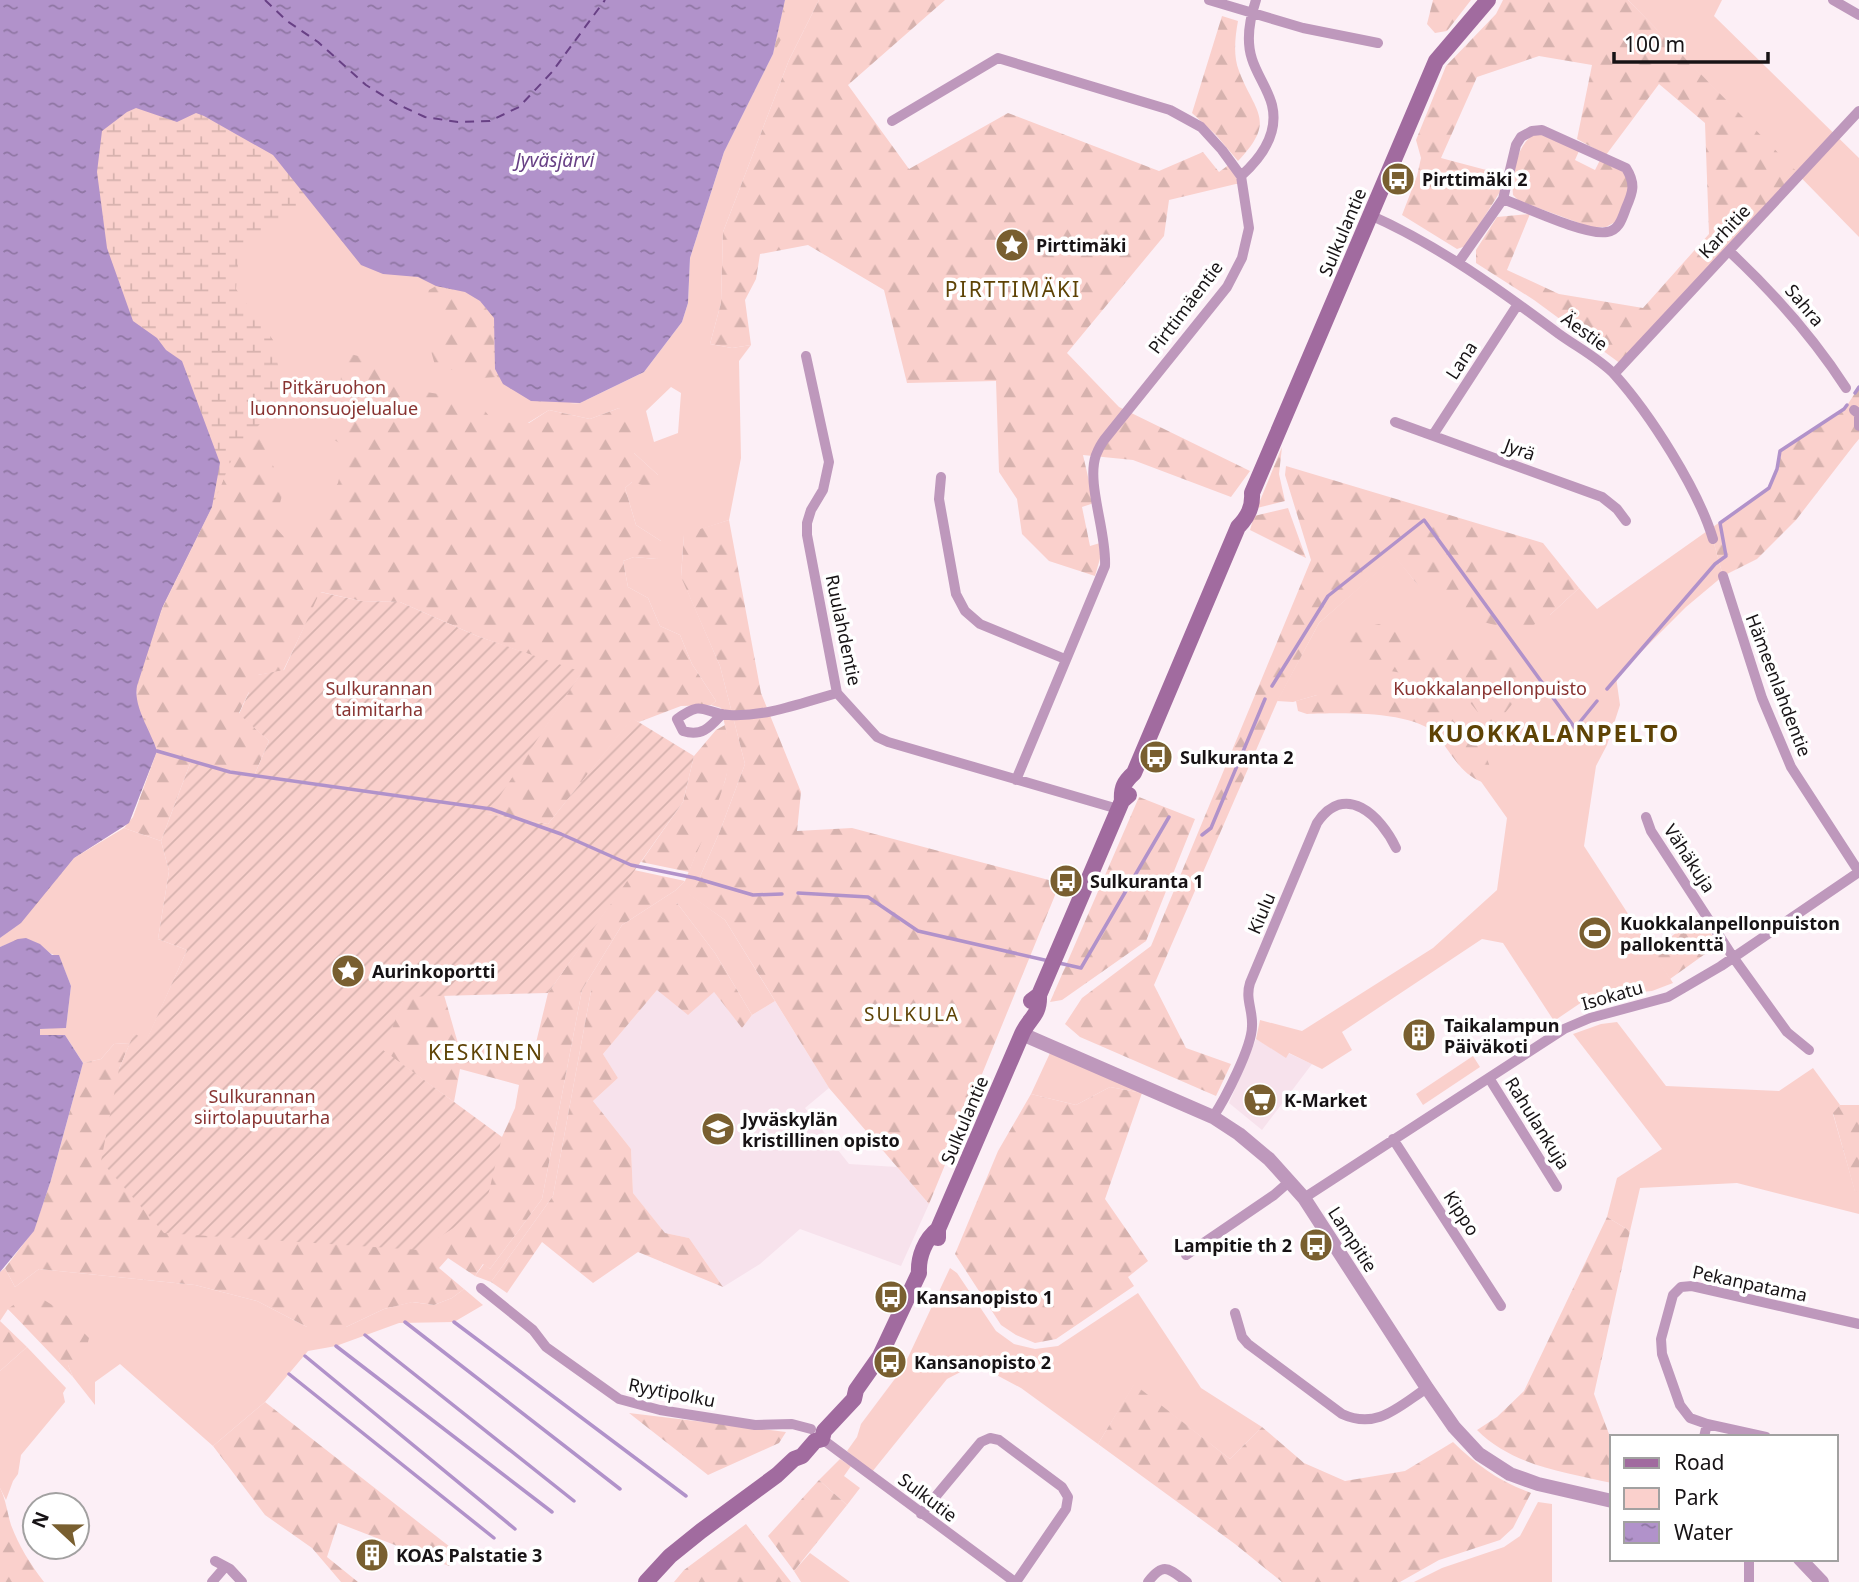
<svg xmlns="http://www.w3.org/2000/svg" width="1859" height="1582" font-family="'Noto Sans',sans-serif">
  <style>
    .built { fill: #f7e2ec }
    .green { fill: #fad0cc; fill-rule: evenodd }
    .forest { fill: url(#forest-firs) }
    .wetland { fill: url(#wetland-marsh) }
    .garden { fill: url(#garden-furrows) }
    .water { fill: url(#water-ripples) }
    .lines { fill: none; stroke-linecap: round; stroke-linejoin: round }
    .stream { stroke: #b192ca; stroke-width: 3.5 }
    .ferry { stroke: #684085; stroke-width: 2; stroke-dasharray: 9 7; stroke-linecap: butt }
    .minor { stroke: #be98bc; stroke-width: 10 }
    .tertiary { stroke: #be98bc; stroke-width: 14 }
    .secondary { stroke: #a16b9f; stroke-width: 16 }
    .labels { text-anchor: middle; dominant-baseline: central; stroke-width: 7; stroke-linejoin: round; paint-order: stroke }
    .poi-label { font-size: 18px; font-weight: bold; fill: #171315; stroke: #fff; text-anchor: start }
    .street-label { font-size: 18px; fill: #171315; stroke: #fff }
    .park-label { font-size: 18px; fill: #883331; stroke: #fff }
    .water-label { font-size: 19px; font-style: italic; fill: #684085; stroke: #fff }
    .neighbourhood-label { font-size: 19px; letter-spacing: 2px; fill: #5e4305; stroke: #fff }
    .quarter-label { font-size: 21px; letter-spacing: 2px; fill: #5e4305; stroke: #fff }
    .district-label { font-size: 24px; font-weight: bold; letter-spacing: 2px; fill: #5e4305; stroke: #fff }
  </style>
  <defs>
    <pattern id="forest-firs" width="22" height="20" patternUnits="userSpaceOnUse" patternTransform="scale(1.75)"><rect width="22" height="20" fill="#fad0cc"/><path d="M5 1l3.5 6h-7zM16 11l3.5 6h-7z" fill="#d6b2ae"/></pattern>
    <pattern id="wetland-marsh" width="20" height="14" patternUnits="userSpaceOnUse" patternTransform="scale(1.75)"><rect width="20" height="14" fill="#fad0cc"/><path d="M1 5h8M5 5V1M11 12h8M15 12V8" fill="none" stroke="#d6b2ae"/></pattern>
    <pattern id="garden-furrows" width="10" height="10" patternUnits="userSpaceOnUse" patternTransform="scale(1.75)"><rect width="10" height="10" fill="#fad0cc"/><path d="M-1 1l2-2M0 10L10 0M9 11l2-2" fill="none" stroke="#d6b2ae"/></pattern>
    <pattern id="water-ripples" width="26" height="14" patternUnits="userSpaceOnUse" patternTransform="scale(1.75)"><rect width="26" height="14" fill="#b192ca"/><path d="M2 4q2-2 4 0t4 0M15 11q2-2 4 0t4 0" fill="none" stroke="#8f76a3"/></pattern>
  </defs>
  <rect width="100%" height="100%" fill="#fceff6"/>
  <path class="built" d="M657,990L714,992L742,1027L752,1015L775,1001L829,1088L805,1108L849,1164L897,1167L929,1204L901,1266L800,1229L760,1264L723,1287L689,1238L665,1233L633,1193L631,1149L593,1101L618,1078L603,1054Z
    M1256,1039L1286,1057L1288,1053L1312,1064L1262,1130L1229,1103Z"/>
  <path class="green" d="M785,0H819L789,60L723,232L721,303L710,344L732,348L751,345L739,361L741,458L729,520L684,535L681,576L720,666L745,764L720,831L699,879L689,894L725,920L775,1001L752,1015L715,953L677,903L591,991L553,1196L491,1282L475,1276L484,1264L490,1269L542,1199L582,990L622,925L676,890L685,881L725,781C732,752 727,735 721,708L711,705L716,701L692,664L680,635L660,626L648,598L628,587L623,561L634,557L657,559L661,541L636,525L625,488L632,482L658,475L634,453L619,408L590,419L549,410L317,553L249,694L135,86L494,288L570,404L580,403L644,372L682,322L688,303L690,258L724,152L773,54ZM671,387L681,393L678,433L654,442L646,411Z
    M1628,0H1722L1714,16L1859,158V237Z
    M1710,529L1723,576L1686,607L1616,677L1620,705L1607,745L1596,766L1584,846L1673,983L1652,991L1609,995L1582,1002L1554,1021L1503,943L1482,939L1342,1032L1352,1050L1322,1069L1289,1053L1286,1058L1256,1039L1260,1020L1302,1031L1433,948L1497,890L1507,818L1440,724L1317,695L1293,702L1277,701L1319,623L1395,556L1417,584L1550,615L1579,588L1597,609Z
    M124,828L161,841L169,871L158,939L187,950L146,1042L134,1034L130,1043L114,1044L101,1059L83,1063L65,1035L40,1036V1029L66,1027L71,986L59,956C51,955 50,953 44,948C29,935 17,940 0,947V938L21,922L74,858Z
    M1617,1022L1666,1086L1779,1091L1813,1068L1840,1105L1833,1114L1855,1191L1859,1192V1214L1737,1183L1640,1188L1630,1231L1607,1217L1617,1178L1662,1149L1573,1034L1601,1024Z
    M1050,1053L1142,1093L1110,1087L1076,1105L1031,1094Z
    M1473,1056L1480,1067L1423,1105L1416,1094Z
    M5,1268L15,1287L39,1269L195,1285L257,1301L307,1327H346L384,1309L412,1302L434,1305L452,1298L464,1289L483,1305L454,1322L399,1323L336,1346L308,1351L265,1402L213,1446L120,1364L95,1382V1405L73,1377L68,1365L8,1309L0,1321V1272Z
    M950,1268L957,1273L996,1331L1014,1344L1035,1349L1058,1346L1138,1293L1201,1388L1262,1427L1230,1459L1134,1385L1098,1444L1021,1388L976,1364L947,1379L872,1472L847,1451L857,1437L861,1424L903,1368Z
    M27,1347L66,1388L63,1393L65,1402L21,1455L18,1474L13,1481L6,1500L0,1488V1371Z
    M840,1459L851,1466L844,1476L860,1488L847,1505L819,1480Z
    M1538,1502L1552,1504V1582H1414L1442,1568L1504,1547L1520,1536Z
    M810,1553L850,1582H801L794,1571Z"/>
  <path class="forest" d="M785,0H803L773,54Z
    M819,0H945L848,85L909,169L1008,113L1159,171L1203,152L1219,172L1230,164L1240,183L1169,200L1164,236L1067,353L1119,407L1250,471L1231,497L1133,460L1083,455L1094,503L1082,507L1090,546L1100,543L1101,555L1095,576L1049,561L1022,534L1017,499L999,472L996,381L907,383L884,290L808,245L760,254L756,279L745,300L751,345L732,348L710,344L721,303L723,232L789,60Z
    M1433,0H1471L1447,31L1435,33L1427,24Z
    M1503,0H1628L1800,175L1621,364L1534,300L1476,263V250L1497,217L1530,214L1507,270L1559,294L1643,308L1709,234L1705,123L1659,84L1606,155L1577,139L1592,65L1539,56L1477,77L1441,158L1505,175L1503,187L1466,246L1457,249L1402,215L1417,176L1421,158L1416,140L1446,66L1496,14Z
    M1222,16L1238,21C1235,37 1233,56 1239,71C1255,113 1277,120 1238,161L1216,135L1192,113Z
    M1534,135H1542L1579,151L1575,160L1595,170L1600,160L1622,171L1628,177L1629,187L1617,221L1606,227H1590L1519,201L1513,195C1511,177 1517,143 1534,135Z
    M436,286L465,292L480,301L494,318L495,369L497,377L480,378L435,365L431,351L442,321L424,307L429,290Z
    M350,354L387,363L395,387L476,400L494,422L529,423L549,410L590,419L619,408L637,433L634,453L658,475V485L652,488L632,482L625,488L636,525L661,541L663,551L657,559L634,557L623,561L628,587L648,598L660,626L680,635L692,664L716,701L711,705L681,706L639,722L632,719L548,824L487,814L581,673L477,636L400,602L361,601L321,592L283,671L257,675L239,713L269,741L254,776L191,761L161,841L124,828L133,817L157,751C151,731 133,707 137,686L162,609L212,507L234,454L246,437L260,439L284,488L274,526L285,538L287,553L290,555L338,483L346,447L326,435L320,424L338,401L343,361Z
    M1859,387V439L1854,445L1796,520L1757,559L1723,576L1710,529L1769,488L1777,469L1780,451L1844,410Z
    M1282,447L1279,474L1285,501L1257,508Z
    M1286,466L1543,543L1579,588L1550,615L1522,632L1464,617L1417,584L1395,557L1319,623L1277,702L1154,985L1186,1048L1231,1064L1216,1096L1080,1037L1065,1024L1082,998L1151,946L1311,560L1285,475Z
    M1288,508L1306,558L1250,530L1254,516Z
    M729,520L761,693L801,792L797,831L852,828L1060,883L929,1204L829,1088L725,920L688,894L699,879L720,831L745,764L720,666L681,577L684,534Z
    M1379,624L1421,644L1435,647L1444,644L1466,651L1491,650L1503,653L1526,668L1529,676L1528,684L1501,718L1493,723C1478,717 1473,703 1461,694C1437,677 1384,669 1355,666L1347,659C1343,633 1357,628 1379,624Z
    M1350,680C1404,684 1446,690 1475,740C1483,752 1489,759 1491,773L1482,782C1459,773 1452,753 1437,736C1416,710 1339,713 1307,714L1298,711L1296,701L1317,695L1334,683Z
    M725,725C726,732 729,739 730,746C733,779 701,840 689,872L641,862L683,802L694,756L716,730Z
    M1139,797L1195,819L1146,941L1062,1000L1050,1002Z
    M634,870L685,881L676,890L622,925L582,990L542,1199L490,1269L483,1264L475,1276L448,1258L439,1268L464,1289L452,1298L434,1305L413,1302L384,1309L346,1327H307L257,1301L195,1285L39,1269L15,1287L5,1268L34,1230L51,1180L83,1063L101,1059L114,1044L130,1043L119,1069L502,1137L515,1108L519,1085L460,1069L454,1102L382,1050L405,996L444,995L459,1047L534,1051L548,993Z
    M677,903L715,953L752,1015L742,1028L714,992L688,1015L657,990L603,1054L618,1078L593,1101L631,1149L633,1193L665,1233L689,1238L723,1287L638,1252L593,1283L542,1242L507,1293L491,1282L553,1196L591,991L621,939L633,928Z
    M1697,916L1719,944L1670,979L1652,952Z
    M1110,1087L1142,1093L1105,1199L1148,1261L1128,1277L1134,1286L1056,1339L1035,1343L1016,1335L1001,1325L955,1254L998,1151L1031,1094L1076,1105Z
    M1840,1105H1859V1192H1855L1833,1113Z
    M1607,1217L1630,1231L1594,1394L1612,1442V1483C1564,1472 1513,1466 1477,1430L1497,1417L1524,1391Z
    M31,1292L62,1311L89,1338L84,1358L68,1365L73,1377L8,1309Z
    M0,1321L27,1347L0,1371Z
    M1134,1384L1230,1459L1262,1427L1304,1463L1345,1481L1405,1471L1453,1442C1477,1465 1498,1481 1531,1493L1513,1528L1500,1540L1439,1560L1400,1582H1282L1235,1544L1098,1444Z
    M265,1402L459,1554L449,1566L338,1523L327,1557L358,1582H341L312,1548L265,1515L213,1446Z
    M629,1413L786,1432L779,1443L708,1475Z
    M819,1480L847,1505L794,1571L768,1536Z
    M0,1488C6,1500 7,1512 11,1525C19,1546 30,1564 44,1582H0Z
    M746,1524L791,1582H674L684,1570Z"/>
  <path class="wetland" d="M0,0L251,76L587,401C560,408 534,404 511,389C503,384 496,379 495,369C490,343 503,318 477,300C465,291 451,290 437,286C431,284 425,279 418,277C398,271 380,276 361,264L308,200L239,252L236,289L273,340L284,396L234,454L212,507L162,609L136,693L157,751L129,823L74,858L21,923L0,299Z"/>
  <path class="garden" d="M320,592L361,601L400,602L477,636L582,672L488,814L548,824L632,718L694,756L683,802L548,993L405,997L383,1050L502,1137L485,1208L419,1250L164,1233L101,1161L119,1069L134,1033L146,1041L187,950L158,939L169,871L161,841L191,761L230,772L254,776L269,741L239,714L257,675L284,670Z"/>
  <path class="water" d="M0,0H785L773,54L724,152L690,258L688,303L682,322L644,372L580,403L531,401L503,384L495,369L494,318L480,301L465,292L436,286L418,277L383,274L361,265L273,155L204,116L196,113L177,122L136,108L127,112L102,131L97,172L107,248L133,321L157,338L166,350L182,361L220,463L212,507L162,608L137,686C133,707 151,731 157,751L129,823L74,858L21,923L0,938Z
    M26,938L40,944L52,955H59L71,986L66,1028L40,1029V1035H65L83,1063L51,1180L34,1231L0,1272V947L18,939Z"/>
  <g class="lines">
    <path class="stream" d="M1855,393L1859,387
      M1272,686L1328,596L1424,520L1575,728L1597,701
      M1607,689L1715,564L1726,556L1720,523L1769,488L1777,469L1780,451L1844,409L1847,405
      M157,751L230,772L491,809L561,834L631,865L695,878L753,895L782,894
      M1202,835L1211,828L1265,699
      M798,893L868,897L918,931L1049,961
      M1059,963L1081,968L1169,817
      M405,1322L620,1489
      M454,1322L686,1496
      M365,1335L574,1501
      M336,1346L552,1512
      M305,1356L515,1529
      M289,1374L494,1538"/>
    <path class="ferry" d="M265,0L287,21L318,42L366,85L395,103L425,117L458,122L490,121L519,107L552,72L605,0"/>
    <path class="minor" d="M1209,0L1303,28L1378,43
      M1833,0L1859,15
      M892,121L998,58L1170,110L1201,127L1222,150L1241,176L1249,228L1242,258L1227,287L1104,440C1101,444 1098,450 1096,455C1086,483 1107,533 1105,566L1016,780
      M1241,176C1261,158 1279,134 1272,105C1268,89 1257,75 1252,59C1246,41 1250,18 1256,0
      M1370,215C1438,245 1500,290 1559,334C1577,347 1600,359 1615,375C1650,414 1698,489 1713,539
      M1729,251C1774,293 1813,337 1846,388
      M1458,263L1503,199L1516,145L1521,137L1532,131L1542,130L1626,168C1636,184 1633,192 1626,208C1622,219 1619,230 1607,232C1586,236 1525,207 1503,199
      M806,356L829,462L823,490L811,510L807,523V535L837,693L877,737L888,742L1118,809
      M1614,374L1859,111
      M1854,410L1859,414V426
      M1395,422L1602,497L1617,509L1626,521
      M1433,435L1518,304
      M941,477L939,499L956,594L965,611L980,624L1065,659
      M1723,576L1762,698L1791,767L1859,872
      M722,714C710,727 702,737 683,731L677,719C704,699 702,713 729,715C766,717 801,703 837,693
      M1646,817L1651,831L1733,957L1787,1032L1809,1050
      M1489,1078L1557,1187
      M1213,1117C1225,1099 1252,1047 1252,1026C1253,1010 1245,999 1250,983L1317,823C1345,781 1381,816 1396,848
      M1393,1139L1501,1306
      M1304,1198L1564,1029L1590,1018L1668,997L1721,966L1859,872
      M1186,1255L1274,1195L1290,1181
      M481,1288L533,1330L546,1347L619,1399L660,1410L755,1425L792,1424L811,1429
      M1235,1313L1242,1337L1248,1344L1342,1414C1377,1430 1398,1407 1427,1388
      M1707,1424L1766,1437
      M1704,1437L1707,1424L1690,1418L1680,1405L1662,1354L1661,1339L1673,1295L1681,1287L1692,1286L1859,1324
      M822,1439L1015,1582
      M921,1514L981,1442L990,1438L999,1440L1062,1487L1068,1497L1066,1509L1016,1582
      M215,1561L230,1569L242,1582
      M212,1582L225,1567
      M1148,1582C1164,1561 1169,1569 1187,1582
      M1749,1582V1559"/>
    <path class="tertiary" d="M1022,1034L1213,1117L1239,1134L1269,1159L1304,1198L1427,1388L1454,1427L1479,1454L1510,1474L1538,1484L1612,1501
      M1800,1559L1822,1582"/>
    <path class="secondary" d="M1122,801C1121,788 1124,782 1134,773L1238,527C1248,517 1253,507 1252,493L1436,61L1488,0
      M1031,1001L1039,995L1122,801L1129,795
      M938,1238V1229L1022,1034C1029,1018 1040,1016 1039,995
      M646,1582L670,1556L701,1531L777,1475L794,1459L802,1456L815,1441L822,1439L824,1431L854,1399L856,1390L880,1356L919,1273C918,1257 925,1239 938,1229"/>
  </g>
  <defs>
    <symbol id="bus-disc" viewBox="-11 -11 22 22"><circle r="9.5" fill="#795f30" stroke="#fff"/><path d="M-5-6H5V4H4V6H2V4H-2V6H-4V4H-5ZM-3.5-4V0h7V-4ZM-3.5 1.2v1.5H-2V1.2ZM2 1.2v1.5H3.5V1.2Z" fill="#fff"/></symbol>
    <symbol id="sight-disc" viewBox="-11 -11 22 22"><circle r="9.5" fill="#795f30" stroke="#fff"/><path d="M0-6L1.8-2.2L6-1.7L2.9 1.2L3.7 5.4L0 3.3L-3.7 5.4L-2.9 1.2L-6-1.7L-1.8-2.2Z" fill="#fff"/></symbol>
    <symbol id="stadium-disc" viewBox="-11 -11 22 22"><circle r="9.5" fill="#795f30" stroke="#fff"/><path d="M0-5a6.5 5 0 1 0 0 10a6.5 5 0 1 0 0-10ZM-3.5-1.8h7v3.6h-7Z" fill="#fff"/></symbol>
    <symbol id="building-disc" viewBox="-11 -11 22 22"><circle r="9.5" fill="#795f30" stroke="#fff"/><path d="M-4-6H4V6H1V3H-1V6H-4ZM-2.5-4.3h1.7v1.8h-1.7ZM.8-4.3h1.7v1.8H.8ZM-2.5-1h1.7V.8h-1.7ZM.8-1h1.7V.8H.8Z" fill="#fff"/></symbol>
    <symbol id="supermarket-disc" viewBox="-11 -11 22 22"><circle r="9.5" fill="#795f30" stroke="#fff"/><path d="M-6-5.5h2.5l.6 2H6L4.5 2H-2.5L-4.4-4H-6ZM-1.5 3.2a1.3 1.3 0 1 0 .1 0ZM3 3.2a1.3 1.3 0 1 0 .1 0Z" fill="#fff"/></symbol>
    <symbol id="school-disc" viewBox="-11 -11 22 22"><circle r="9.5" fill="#795f30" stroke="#fff"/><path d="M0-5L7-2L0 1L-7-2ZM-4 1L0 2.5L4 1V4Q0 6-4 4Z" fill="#fff"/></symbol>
  </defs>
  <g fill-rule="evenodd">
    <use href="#bus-disc" x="1379" y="160" width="38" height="38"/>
    <use href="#sight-disc" x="993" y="226" width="38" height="38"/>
    <use href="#bus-disc" x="1137" y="738" width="38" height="38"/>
    <use href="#bus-disc" x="1047" y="862" width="38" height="38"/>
    <use href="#stadium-disc" x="1576" y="914" width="38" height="38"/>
    <use href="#sight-disc" x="329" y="952" width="38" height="38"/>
    <use href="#building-disc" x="1400" y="1016" width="38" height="38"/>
    <use href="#supermarket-disc" x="1241" y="1081" width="38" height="38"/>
    <use href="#school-disc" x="699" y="1110" width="38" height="38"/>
    <use href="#bus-disc" x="1297" y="1226" width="38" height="38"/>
    <use href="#bus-disc" x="872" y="1278" width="38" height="38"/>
    <use href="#bus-disc" x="871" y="1343" width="38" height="38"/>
    <use href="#building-disc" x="353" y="1536" width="38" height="38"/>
  </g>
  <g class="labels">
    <g class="poi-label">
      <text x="1422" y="179">Pirttimäki 2</text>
      <text x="1036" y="245">Pirttimäki</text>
      <text x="1180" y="757">Sulkuranta 2</text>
      <text x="1090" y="881">Sulkuranta 1</text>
      <text x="1620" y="923">Kuokkalanpellonpuiston<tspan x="1620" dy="21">pallokenttä</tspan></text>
      <text x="372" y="971">Aurinkoportti</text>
      <text x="1444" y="1025">Taikalampun<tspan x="1444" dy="21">Päiväkoti</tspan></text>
      <text x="1284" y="1100">K-Market</text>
      <text x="742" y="1119">Jyväskylän<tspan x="742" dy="21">kristillinen opisto</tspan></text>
      <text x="1292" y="1245" text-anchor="end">Lampitie th 2</text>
      <text x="916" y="1297">Kansanopisto 1</text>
      <text x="914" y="1362">Kansanopisto 2</text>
      <text x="396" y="1555">KOAS Palstatie 3</text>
    </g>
    <g class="street-label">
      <text transform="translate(1724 231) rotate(-47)">Karhitie</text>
      <text transform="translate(1342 232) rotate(-67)">Sulkulantie</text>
      <text transform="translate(1805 305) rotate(50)">Sahra</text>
      <text transform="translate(1185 307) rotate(-53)">Pirttimäentie</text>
      <text transform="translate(1585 331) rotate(36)">Äestie</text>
      <text transform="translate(1461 360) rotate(-57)">Lana</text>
      <text transform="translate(1520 449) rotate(20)">Jyrä</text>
      <text transform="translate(844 630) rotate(78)">Ruulahdentie</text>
      <text transform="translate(1779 685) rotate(69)">Hämeenlahdentie</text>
      <text transform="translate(1690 858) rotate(57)">Vähäkuja</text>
      <text transform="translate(1261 913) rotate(-67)">Kiulu</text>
      <text transform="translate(1612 995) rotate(-16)">Isokatu</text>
      <text transform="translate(964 1120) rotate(-67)">Sulkulantie</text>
      <text transform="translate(1538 1123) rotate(58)">Rahulankuja</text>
      <text transform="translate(1462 1213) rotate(57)">Kippo</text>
      <text transform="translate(1353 1239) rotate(57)">Lampitie</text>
      <text transform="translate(1750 1283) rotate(12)">Pekanpatama</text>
      <text transform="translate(672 1392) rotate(11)">Ryytipolku</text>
      <text transform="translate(928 1497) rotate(37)">Sulkutie</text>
    </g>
    <g class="park-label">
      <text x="334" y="387">Pitkäruohon<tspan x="334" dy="21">luonnonsuojelualue</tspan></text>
      <text x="379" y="688">Sulkurannan<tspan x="379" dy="21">taimitarha</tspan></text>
      <text x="1490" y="688">Kuokkalanpellonpuisto</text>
      <text x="262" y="1096">Sulkurannan<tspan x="262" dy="21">siirtolapuutarha</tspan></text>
    </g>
    <g class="water-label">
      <text x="555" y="160">Jyväsjärvi</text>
    </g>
    <g class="neighbourhood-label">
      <text x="912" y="1014">SULKULA</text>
    </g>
    <g class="quarter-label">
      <text x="1013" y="289">PIRTTIMÄKI</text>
      <text x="486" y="1052">KESKINEN</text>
    </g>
    <g class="district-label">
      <text x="1554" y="732">KUOKKALANPELTO</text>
    </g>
  </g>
  <rect x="1610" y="1435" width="228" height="126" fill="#ffffff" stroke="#a2a1a1" stroke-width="2"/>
  <rect x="1624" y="1458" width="35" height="10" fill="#a16b9f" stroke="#a2a1a1" stroke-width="2"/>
  <text x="1674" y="1470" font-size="21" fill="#171315">Road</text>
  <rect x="1624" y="1488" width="35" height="21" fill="#fad0cc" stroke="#a2a1a1" stroke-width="2"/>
  <text x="1674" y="1505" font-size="21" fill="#171315">Park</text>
  <rect x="1624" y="1522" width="35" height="21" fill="url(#water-ripples)" stroke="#a2a1a1" stroke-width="2"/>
  <text x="1674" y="1540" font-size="21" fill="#171315">Water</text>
  <g transform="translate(56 1526) rotate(292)"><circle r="33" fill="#ffffff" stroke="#a2a1a1" stroke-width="2"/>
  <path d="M0-5L12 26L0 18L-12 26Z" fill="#795f30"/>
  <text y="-10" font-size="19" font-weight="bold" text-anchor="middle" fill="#171315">N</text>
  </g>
  <path d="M1614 52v10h154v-10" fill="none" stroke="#171315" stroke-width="3.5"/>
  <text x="1624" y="52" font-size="21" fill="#171315" stroke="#ffffff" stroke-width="5" paint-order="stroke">100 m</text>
</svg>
